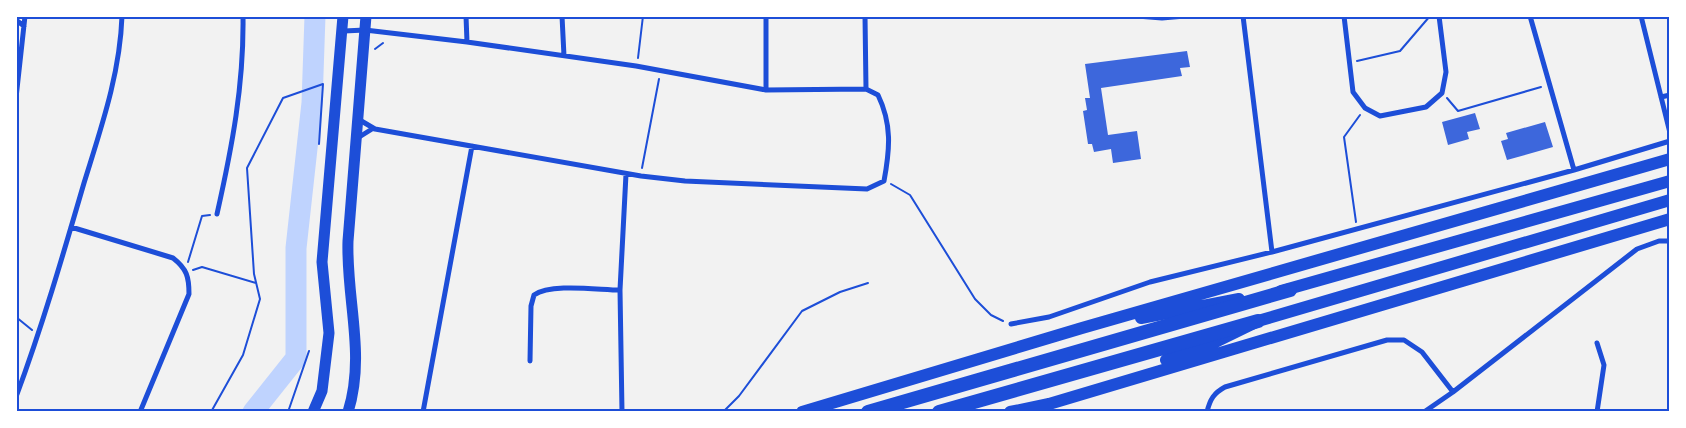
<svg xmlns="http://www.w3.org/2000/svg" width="1686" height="428" font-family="Barlow,sans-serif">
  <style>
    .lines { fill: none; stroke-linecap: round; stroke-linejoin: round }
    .river { stroke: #bfd3fe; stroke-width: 21 }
    .building { fill: #3d67dc }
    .path { stroke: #1d4ed8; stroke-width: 2 }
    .minor { stroke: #1d4ed8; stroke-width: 5 }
    .primary { stroke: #1d4ed8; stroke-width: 11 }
    .trunk { stroke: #1d4ed8; stroke-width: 12 }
    .motorway { stroke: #1d4ed8; stroke-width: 14 }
    .neatline { fill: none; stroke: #1d4ed8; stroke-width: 2 }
  </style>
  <rect width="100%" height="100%" fill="#f2f2f2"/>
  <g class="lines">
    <path class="river" d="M253,412L296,358V248L312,103L315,16"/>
  </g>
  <path class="building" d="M1187,51L1190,67L1180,68L1182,76L1101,88L1108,135L1137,131L1141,159L1113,163L1111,149L1094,152L1092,144H1088L1083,111L1087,110L1085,98H1090L1085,64Z
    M1475,113L1480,129L1467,132L1469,139L1448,145L1442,122Z
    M1545,122L1553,147L1507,160L1501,141L1508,139L1506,133Z"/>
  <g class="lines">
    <path class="path" d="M375,49L383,43
      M638,58L643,16
      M1357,61L1400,51L1430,16
      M1447,98L1458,111L1541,87
      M642,168L659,79
      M891,184L910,195L975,299L991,315L1003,321
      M1356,222L1344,137L1360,115
      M188,262L202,216L210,215
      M193,270L202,267L256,283
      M16,317L32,330
      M211,412L243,355L260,299L254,274L247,168L283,98L323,84L319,144
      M288,412L309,351
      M723,412L739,396L802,311L840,292L868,283"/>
    <path class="minor" d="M466,16L467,42
      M562,16L564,56
      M766,16V90
      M1137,16L1162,18L1185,16
      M1243,16L1272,252
      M1344,16L1353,92L1365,108L1380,116L1426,107L1442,93L1446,72L1439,16
      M1530,16L1574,170
      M1641,16L1670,133
      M16,20L24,26
      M344,31L365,30L467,42L636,66L766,90L866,89
      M1661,97L1670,95
      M16,98L25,16
      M358,119L375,129L641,176L685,181L867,189L884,181C890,149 892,124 878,95L866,89L865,16
      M356,139L372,129
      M217,214C232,147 244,85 243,16
      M71,227L173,258C187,269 189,277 189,294L140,412
      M1011,324L1049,317L1150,282L1272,252L1574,170L1670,141
      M1597,343L1604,365L1597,412
      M530,361L531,306L534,295C551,283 599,290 620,290
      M16,397C42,327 63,255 84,183C101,128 120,74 122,16
      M423,412L472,146
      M622,412L620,290L626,174
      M1207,412C1210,399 1214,393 1225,387L1387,340H1404L1422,352L1453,392
      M1424,412L1453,392L1637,249L1659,241H1670"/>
    <path class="primary" d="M313,412L322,391L329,333L322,262L343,16
      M348,412C366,355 346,299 348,241L366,16"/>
    <path class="trunk" d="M1281,291L1670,181
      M1141,318L1239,299
      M1166,360L1213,343L1258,321L1670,200
      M802,412L1082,328L1670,159
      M1010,412L1049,404L1670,219"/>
    <path class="motorway" d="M868,412L1290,290
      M939,412L1258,321"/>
  </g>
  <rect width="1686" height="428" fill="none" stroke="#ffffff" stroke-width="35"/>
  <rect x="18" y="18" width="1650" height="392" class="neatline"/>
</svg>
